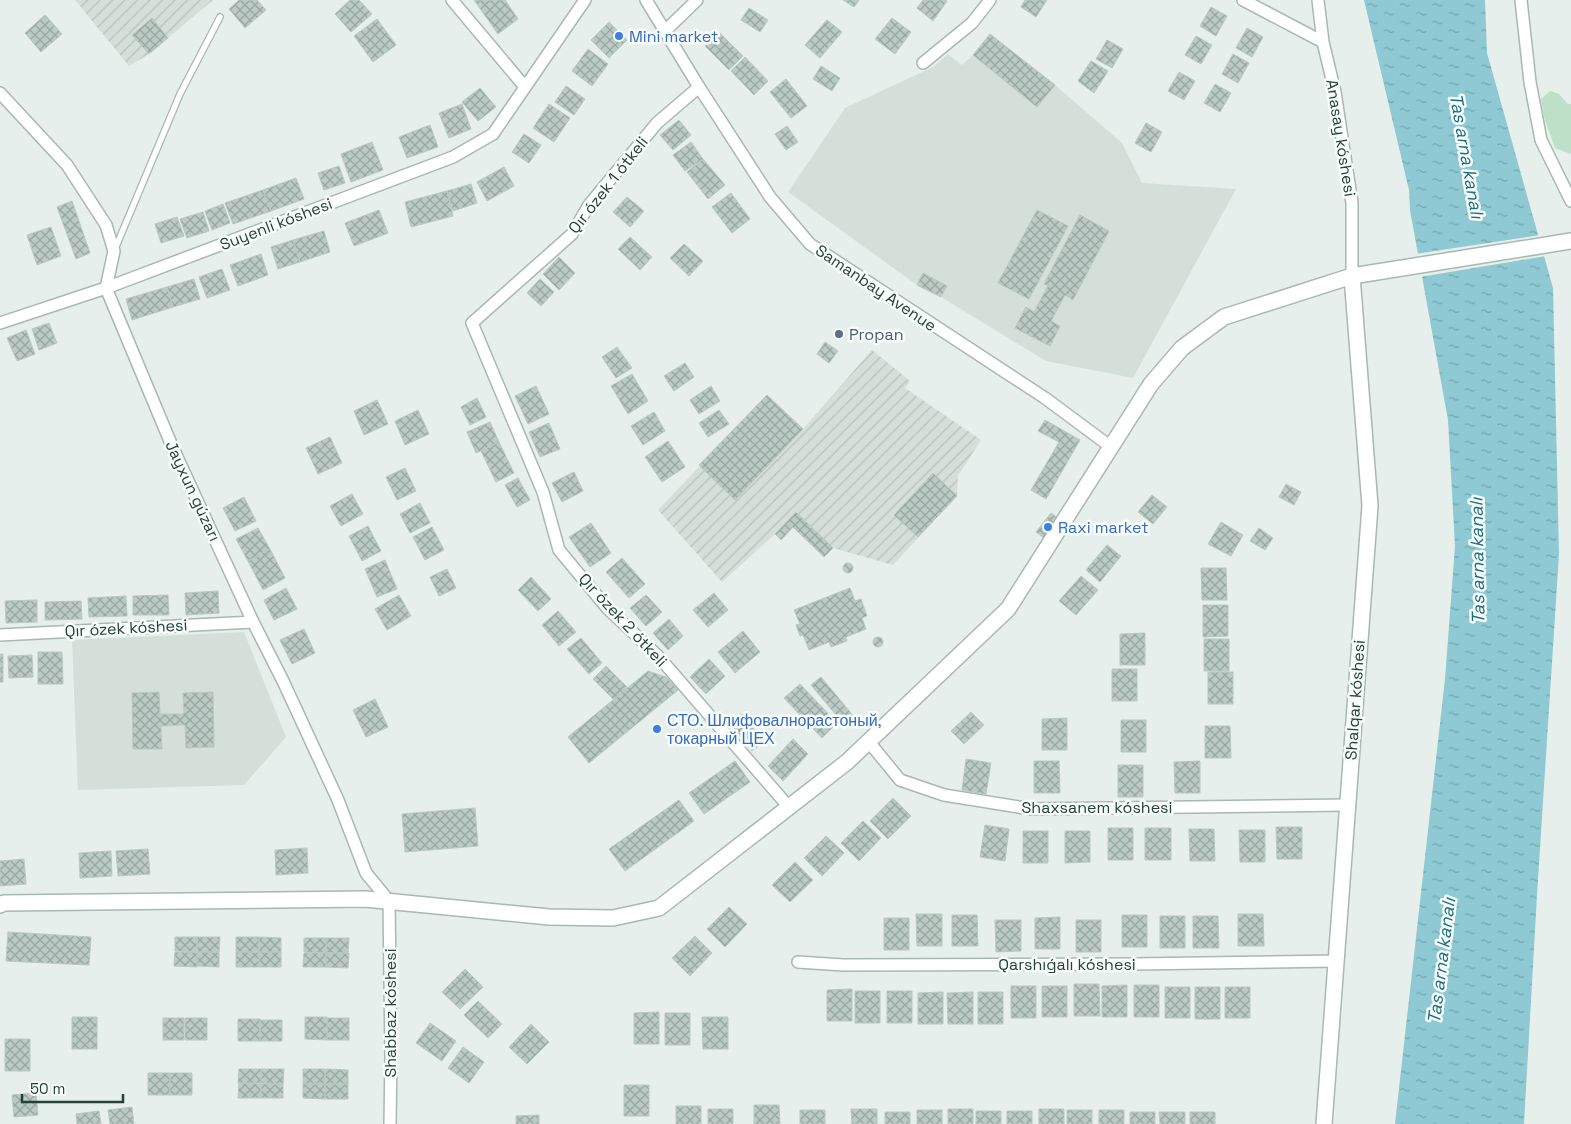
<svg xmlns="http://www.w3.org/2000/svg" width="1571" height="1124" font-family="'Space Grotesk',sans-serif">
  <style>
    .built { fill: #d4dfda }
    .industrial { fill: url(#industrial-furrows) }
    .park { fill: #bfe0c8 }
    .water { fill: url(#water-ripples) }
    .pier { fill: #e6efeb }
    .building { fill: url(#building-cross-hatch); stroke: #b8c9c2 }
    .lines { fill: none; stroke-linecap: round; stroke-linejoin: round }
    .service-casing { stroke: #a8b8b2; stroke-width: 8 }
    .minor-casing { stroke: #a8b8b2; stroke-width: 14 }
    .tertiary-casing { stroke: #a8b8b2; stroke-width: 18 }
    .service { stroke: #fff; stroke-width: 5.5 }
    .minor { stroke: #fff; stroke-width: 11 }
    .tertiary { stroke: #fff; stroke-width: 15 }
    .shop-dot { fill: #3f7fe0; stroke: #f7fbf9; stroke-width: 2 }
    .service-dot { fill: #5c6f8a; stroke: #f7fbf9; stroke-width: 2 }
    .labels { text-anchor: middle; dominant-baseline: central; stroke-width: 5; stroke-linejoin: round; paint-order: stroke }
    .shop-label { font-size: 16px; fill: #366cbe; stroke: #f7fbf9; text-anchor: start }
    .street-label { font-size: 16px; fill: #24423a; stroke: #f7fbf9 }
    .service-label { font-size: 16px; fill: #4e5e75; stroke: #f7fbf9; text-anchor: start }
    .water-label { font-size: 18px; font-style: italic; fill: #1c6f80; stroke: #f7fbf9 }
  </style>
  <defs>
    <pattern id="industrial-furrows" width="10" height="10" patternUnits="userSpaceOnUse" patternTransform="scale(1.25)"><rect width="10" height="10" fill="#d4dfda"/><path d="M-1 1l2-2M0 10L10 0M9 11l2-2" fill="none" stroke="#b6c1bc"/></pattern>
    <pattern id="water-ripples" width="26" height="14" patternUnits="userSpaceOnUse" patternTransform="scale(1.25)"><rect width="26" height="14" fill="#8ec9d4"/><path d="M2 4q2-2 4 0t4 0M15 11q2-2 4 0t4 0" fill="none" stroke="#74a5ad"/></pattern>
    <pattern id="building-cross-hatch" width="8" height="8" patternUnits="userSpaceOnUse" patternTransform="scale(1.25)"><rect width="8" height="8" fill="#bbcac4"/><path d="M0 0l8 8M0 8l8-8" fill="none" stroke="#98a6a0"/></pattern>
  </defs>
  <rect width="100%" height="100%" fill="#e6efeb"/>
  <path class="built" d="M990,34L1055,85L1122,143L1142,183L1236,189L1133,378L1046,361L941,297L917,285L788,192L845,108L933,67L948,54L962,65L973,55Z
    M244,632L286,737L244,785L78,790L72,640Z"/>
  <path class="industrial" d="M75,0H213L149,54L129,66Z
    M872,350L910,381L905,388L981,440L958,476L957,496L893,565L833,548L796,512L775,534L722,582L658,510L767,395L803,429Z"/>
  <path class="park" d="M1550,91L1559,94L1568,104H1571V154L1555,148L1544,117L1541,99Z"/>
  <path class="water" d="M1364,0H1485L1487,53L1553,288L1559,554L1537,895L1524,1124H1395L1445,679L1455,546L1448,420L1410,210L1409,190Z"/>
  <path class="pier" d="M1540,235L1546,256L1420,277L1415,254Z"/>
  <path class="building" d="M239,0H257L266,10L245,28L229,9Z
    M350,0H359L372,14L351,32L335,14Z
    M474,0H505L518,19L498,34Z
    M843,0H859L854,7Z
    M923,0H946L947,1L933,21L917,8Z
    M1025,0H1047L1036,17L1021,7Z
    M1211,7L1227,16L1216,36L1200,26Z
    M749,8L768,20L760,32L741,20Z
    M45,15L62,34L41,52L25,33Z
    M152,18L168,38L149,54L132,35Z
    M892,18L911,32L895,54L875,39Z
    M377,19L396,45L373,62L354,36Z
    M827,20L842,32L820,58L805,45Z
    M609,22L627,40L609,58L591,40Z
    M1247,28L1263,37L1252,57L1236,48Z
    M719,32L743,56L729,70L705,46Z
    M990,34L1055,85L1037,107L973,55Z
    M1196,36L1212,45L1201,64L1185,55Z
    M1107,40L1123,49L1112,68L1096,59Z
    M588,49L608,64L592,86L572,71Z
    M1233,54L1249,63L1238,83L1222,74Z
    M745,57L768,81L754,95L731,71Z
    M1091,61L1108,71L1094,93L1078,81Z
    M821,66L840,78L832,91L813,79Z
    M1179,72L1195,81L1184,100L1168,91Z
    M786,79L807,106L791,118L770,92Z
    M1215,84L1231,93L1220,112L1204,103Z
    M566,86L585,99L574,115L555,102Z
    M480,88L496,107L478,121L462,102Z
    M462,104L471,129L449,138L439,113Z
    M549,104L570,118L554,142L533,128Z
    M679,120L691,135L673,150L660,135Z
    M1146,123L1162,132L1151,152L1135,143Z
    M430,125L438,147L407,158L399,137Z
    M787,126L798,142L786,150L775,134Z
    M524,134L541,145L529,163L512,152Z
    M372,142L383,170L351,182L341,154Z
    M691,142L703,159L685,171L673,155Z
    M703,159L725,185L708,199L687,172Z
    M339,166L345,183L324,190L318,173Z
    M504,167L514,186L487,201L477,182Z
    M296,178L304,199L271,211L263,190Z
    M471,184L477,203L453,211L447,191Z
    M263,190L271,211L233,224L225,203Z
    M447,191L453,216L411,227L405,202Z
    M731,193L750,219L732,233L712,207Z
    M627,197L644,211L630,227L613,212Z
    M72,201L90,253L76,259L57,207Z
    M223,204L230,223L212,230L205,211Z
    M379,210L388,233L354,246L345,223Z
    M1037,210L1068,226L1029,299L998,283Z
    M203,212L209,231L187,238L180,219Z
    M1080,215L1109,231L1073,300L1065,295L1051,321L1060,326L1050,346L1015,328L1026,307L1034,312L1048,286L1044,284Z
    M177,217L184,236L161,243L155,224Z
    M51,227L61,256L37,265L27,235Z
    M324,231L330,252L300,262L293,240Z
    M630,237L652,257L640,270L618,249Z
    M293,240L300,262L278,269L271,247Z
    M684,244L703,261L689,276L670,258Z
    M261,254L268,275L238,286L230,265Z
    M559,257L575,273L559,290L543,274Z
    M222,269L230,290L207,298L199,277Z
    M923,273L947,286L941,297L917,285Z
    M194,279L200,299L173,307L167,287Z
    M540,279L554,292L541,306L527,293Z
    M167,287L173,307L132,320L126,299Z
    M49,323L57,343L39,350L32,329Z
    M26,330L35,354L17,361L7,338Z
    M825,342L838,351L829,363L817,354Z
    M617,347L632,368L616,378L602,357Z
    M685,363L694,377L674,391L664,376Z
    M632,374L648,401L628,414L611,386Z
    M536,386L549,414L528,424L515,396Z
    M711,386L720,401L699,414L690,400Z
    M767,395L803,429L735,500L699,465Z
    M477,398L486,417L470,425L461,407Z
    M377,400L388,424L364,435L354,411Z
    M418,410L429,434L405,445L395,421Z
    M719,410L729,424L708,437L699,423Z
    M654,412L665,431L643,445L631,426Z
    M1045,420L1080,440L1046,499L1031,490L1059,442L1038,431Z
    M490,422L499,442L476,453L467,432Z
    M549,423L560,449L540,457L529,432Z
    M330,437L342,463L318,474L306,448Z
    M668,441L685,467L662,482L645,457Z
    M499,442L514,473L496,482L481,451Z
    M405,468L416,491L397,500L386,477Z
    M574,472L583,491L562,502L552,483Z
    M933,473L957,496L918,537L894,515Z
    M518,478L530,500L517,507L505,485Z
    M1286,484L1301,492L1294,505L1279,497Z
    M352,494L363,514L341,526L330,506Z
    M1152,495L1167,507L1153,524L1138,512Z
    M244,497L256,521L235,531L223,508Z
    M420,503L430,523L410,533L400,514Z
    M796,512L833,548L824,557L793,527L781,540L775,534Z
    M1051,513L1059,519L1044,538L1036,532Z
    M1221,522L1243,535L1231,556L1208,544Z
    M591,523L611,553L590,567L569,537Z
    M368,526L381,551L362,561L349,536Z
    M432,527L444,550L425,560L413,537Z
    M258,528L270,549L248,561L236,539Z
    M1259,528L1273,538L1265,550L1250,541Z
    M1107,545L1121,556L1100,582L1086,570Z
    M270,549L285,578L263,590L248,561Z
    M622,558L645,584L629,598L606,572Z
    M385,560L397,589L377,597L365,569Z
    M843 568a5 5 0 1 1 10 0a5 5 0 1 1-10 0Z
    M1201,568H1226L1227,600H1202Z
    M447,569L456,588L439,596L430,577Z
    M1081,576L1098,590L1076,615L1059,601Z
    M531,577L551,599L538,611L518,590Z
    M286,588L297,609L274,620L264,600Z
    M850,588L855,601L861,599L867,616L862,618L866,629L846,637L847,641L831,647L829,642L809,650L803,635L800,636L796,625L800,624L794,610Z
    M218,591L219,613L186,615L185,593Z
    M714,593L728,610L708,627L693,610Z
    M168,595L169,615H133V596Z
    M399,595L411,616L387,630L375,609Z
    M646,595L662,612L646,626L630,608Z
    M126,596L127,616L89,617L88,598Z
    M37,600V622L6,623L5,601Z
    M81,601L82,619L45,620V602Z
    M1203,605H1228V636L1203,637Z
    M558,611L576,632L559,646L542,625Z
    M669,619L683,636L668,650L653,633Z
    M304,629L315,653L292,664L280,640Z
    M743,631L760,652L735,673L718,652Z
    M1145,633V665H1120V634Z
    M873 642a5 5 0 1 1 10 0a5 5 0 1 1-10 0Z
    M581,638L602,663L589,674L567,649Z
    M1204,639H1229V671H1204Z
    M38,652H62L63,684H38Z
    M0,654H3V682H0Z
    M32,655L33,677L9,678L8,656Z
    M709,659L725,676L706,694L690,677Z
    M606,666L627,687L614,700L593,679Z
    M1112,669H1137V701H1112Z
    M648,671L666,677L678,690L589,763L568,737Z
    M1208,672H1233V704H1208Z
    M821,677L856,719L846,727L811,685Z
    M800,684L837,723L822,738L784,698Z
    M159,692L160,714H184L183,693L213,692L214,747L186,748L185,725L161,726L162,749H133L132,693Z
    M375,699L388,727L366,737L353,710Z
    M971,712L984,725L964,744L951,731Z
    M742,714L764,742L752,751L730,723Z
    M1067,718V750H1042V719Z
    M1121,720H1146V752H1121Z
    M1205,726H1230L1231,758H1205Z
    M793,739L808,754L783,781L768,766Z
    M966,759L991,763L986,794L962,790Z
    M735,761L750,782L704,814L689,793Z
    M1034,761H1059L1060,793H1034Z
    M1200,761V793H1175L1174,762Z
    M1118,765H1143V797H1118Z
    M893,798L911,816L888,839L870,821Z
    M679,800L694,821L625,871L609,849Z
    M475,808L478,846L405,852L402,814Z
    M863,821L881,838L859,861L841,843Z
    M985,825L1009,829L1005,861L980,857Z
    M1276,827H1302V859H1277Z
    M1108,828H1133V860H1108Z
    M1145,828H1171V860H1145Z
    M1189,829H1214L1215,861H1190Z
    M1239,830H1265V862H1240Z
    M1023,831H1048V863H1023Z
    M1065,831H1090V862L1065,863Z
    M826,836L844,853L822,876L804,858Z
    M307,848L308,873L276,875L275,850Z
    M148,849L150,874L118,876L116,851Z
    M111,851L112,876L80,878L79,853Z
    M24,859L26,884L0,886V861Z
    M795,862L813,880L790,902L772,885Z
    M729,907L747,924L725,947L707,929Z
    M916,914H942V946H917Z
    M1238,914H1263L1264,946H1238Z
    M952,915H977L978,946H952Z
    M1122,915H1147V947H1122Z
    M1160,916H1185V948H1160Z
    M1193,916H1218L1219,948H1193Z
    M1060,917V949H1035V918Z
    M884,918H909V950H884Z
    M995,920H1021V951L996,952Z
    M1076,920H1101V952H1076Z
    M8,932L91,937L89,965L6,961Z
    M695,936L712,953L690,976L672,958Z
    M175,937H197V952L175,951Z
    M197,937H220L219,952H197Z
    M236,937H259V952H236Z
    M259,937L281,938V952H259Z
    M304,938H326V953L304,952Z
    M326,938H349L348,953H326Z
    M175,952H197V967L174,966Z
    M197,952H219V967L197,966Z
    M236,952H259V967H236Z
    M259,952H281V967H259Z
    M304,953H326V967H303Z
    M326,953H349L348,968L326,967Z
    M465,969L483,987L460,1009L442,992Z
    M1074,984H1099L1100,1016H1074Z
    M1127,985V1017H1102V986Z
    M1134,985H1159V1017H1134Z
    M1011,986H1036V1018H1011Z
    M1042,986H1067V1017H1042Z
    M1165,987H1190V1018H1165Z
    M1195,987H1220V1019H1195Z
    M1225,987H1250V1018H1225Z
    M852,989V1021H827V990Z
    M855,991H880V1023H855Z
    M887,991H912V1023H887Z
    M943,992V1024H918V993Z
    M973,992V1024H948L947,993Z
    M978,992H1003V1024H978Z
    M478,1001L502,1024L488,1038L464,1015Z
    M659,1012V1044H634V1013Z
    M665,1013H690V1045H665Z
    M72,1017H97V1049H72Z
    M305,1017H327V1040L305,1039Z
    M702,1017H728V1049H703Z
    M163,1018H184V1040H163Z
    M185,1018H207V1040H185Z
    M327,1018H349V1040H327Z
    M238,1019H260V1041H238Z
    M260,1020H282V1041H260Z
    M430,1023L456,1041L442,1061L416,1043Z
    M531,1024L549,1042L527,1064L509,1047Z
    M5,1039H30V1071H5Z
    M463,1047L484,1062L469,1083L448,1068Z
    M239,1069H261V1083H238Z
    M261,1069H284L283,1084L261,1083Z
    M303,1069H325V1084H303Z
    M326,1069L348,1070V1084H325Z
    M148,1073H170V1095H148Z
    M170,1073H192V1095H170Z
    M239,1083L261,1084V1098H238Z
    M261,1084H283V1098H261Z
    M303,1084H325V1099L303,1098Z
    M325,1084H348V1099H325Z
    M624,1085H649V1116H624Z
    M36,1093L38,1115L14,1117L12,1095Z
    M754,1105H779L780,1124H754Z
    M676,1106H701V1124H676Z
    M132,1107L134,1124H110L108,1110Z
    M708,1109H733V1124H708Z
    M851,1109H877V1124H852Z
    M948,1109H973V1124H948Z
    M1039,1109H1064V1124H1039Z
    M800,1110H825V1124H800Z
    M917,1110H942V1124H917Z
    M1067,1110H1092V1124H1067Z
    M1099,1110H1124V1124H1099Z
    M99,1111L101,1124H77L76,1114Z
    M976,1111H1001V1124H976Z
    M1007,1111H1032V1124H1007Z
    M885,1112H910V1124H885Z
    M1130,1112H1155V1124H1130Z
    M1159,1112H1185V1124H1160Z
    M1190,1112H1215V1124H1190Z
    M539,1115V1124H516V1116Z"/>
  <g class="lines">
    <defs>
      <path id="service" d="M115,249L180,94L220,17"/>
      <path id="minor" d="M452,0L525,87
        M646,0L699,87L770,197L810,244L1045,398L1111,447
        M1243,0L1323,42
        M1318,0L1323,42L1335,92L1352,203V276
        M1521,0L1530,82L1541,140L1571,201
        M665,31L697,0
        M923,63L972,23L990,0
        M699,87L657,123L589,205L572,234L472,323L543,492L559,550L608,609L658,656L788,806
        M0,93L67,165L106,225L114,251L106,288L172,446L253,622L283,681L338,800L366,873L389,901L391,1056L390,1124
        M0,323L106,288L453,157L493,134L585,0
        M0,635L253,622
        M869,742L900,780L944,795L1031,809L1347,805
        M798,962L843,965L1135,964L1336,961"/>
      <path id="tertiary" d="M0,905L4,903L365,899L549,917L613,918L659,908L847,762L1008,609L1151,384L1182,348L1224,317L1352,276L1571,241
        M1324,1124L1370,506L1352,276"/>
    </defs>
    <use href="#service" class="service-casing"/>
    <use href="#minor" class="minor-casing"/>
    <use href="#tertiary" class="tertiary-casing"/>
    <use href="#service" class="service"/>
    <use href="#minor" class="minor"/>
    <use href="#tertiary" class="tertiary"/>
  </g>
  <g class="shop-dot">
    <circle cx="619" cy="36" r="5"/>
    <circle cx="1048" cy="527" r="5"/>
    <circle cx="657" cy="729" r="5"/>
  </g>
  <circle class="service-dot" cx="839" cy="334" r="5"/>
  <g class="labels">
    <g class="shop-label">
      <text x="629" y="36">Mini market</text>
      <text x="1058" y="527">Raxi market</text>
      <text x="667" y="720">СТО. Шлифовалнорастоный,<tspan x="667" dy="18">токарный ЦЕХ</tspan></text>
    </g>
    <g class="street-label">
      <text transform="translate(1341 138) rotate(81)">Anasay kóshesi</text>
      <text transform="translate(608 185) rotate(-52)">Qır ózek 1 ótkeli</text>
      <text transform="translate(276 224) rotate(-21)">Suyenli kóshesi</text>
      <text transform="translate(876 288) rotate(34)">Samanbay Avenue</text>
      <text transform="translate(193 491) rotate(65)">Jayxun gúzarı</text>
      <text transform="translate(623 620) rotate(47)">Qır ózek 2 ótkeli</text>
      <text transform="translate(126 628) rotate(-3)">Qır ózek kóshesi</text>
      <text transform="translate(1355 700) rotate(-86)">Shalqar kóshesi</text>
      <text x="1097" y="807">Shaxsanem kóshesi</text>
      <text x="1067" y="964">Qarshıǵalı kóshesi</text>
      <text transform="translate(390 1013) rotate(-90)">Shabbaz kóshesi</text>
    </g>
    <g class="service-label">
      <text x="849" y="334">Propan</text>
    </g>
    <g class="water-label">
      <text transform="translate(1467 156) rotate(80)">Tas arna kanalı</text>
      <text transform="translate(1477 561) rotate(-91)">Tas arna kanalı</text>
      <text transform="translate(1441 961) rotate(-83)">Tas arna kanalı</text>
    </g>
  </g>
  <path d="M22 1094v8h101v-8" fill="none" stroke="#24423a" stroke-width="2.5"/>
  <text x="30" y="1094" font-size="15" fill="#24423a" stroke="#f7fbf9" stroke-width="4" paint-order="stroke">50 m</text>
</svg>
